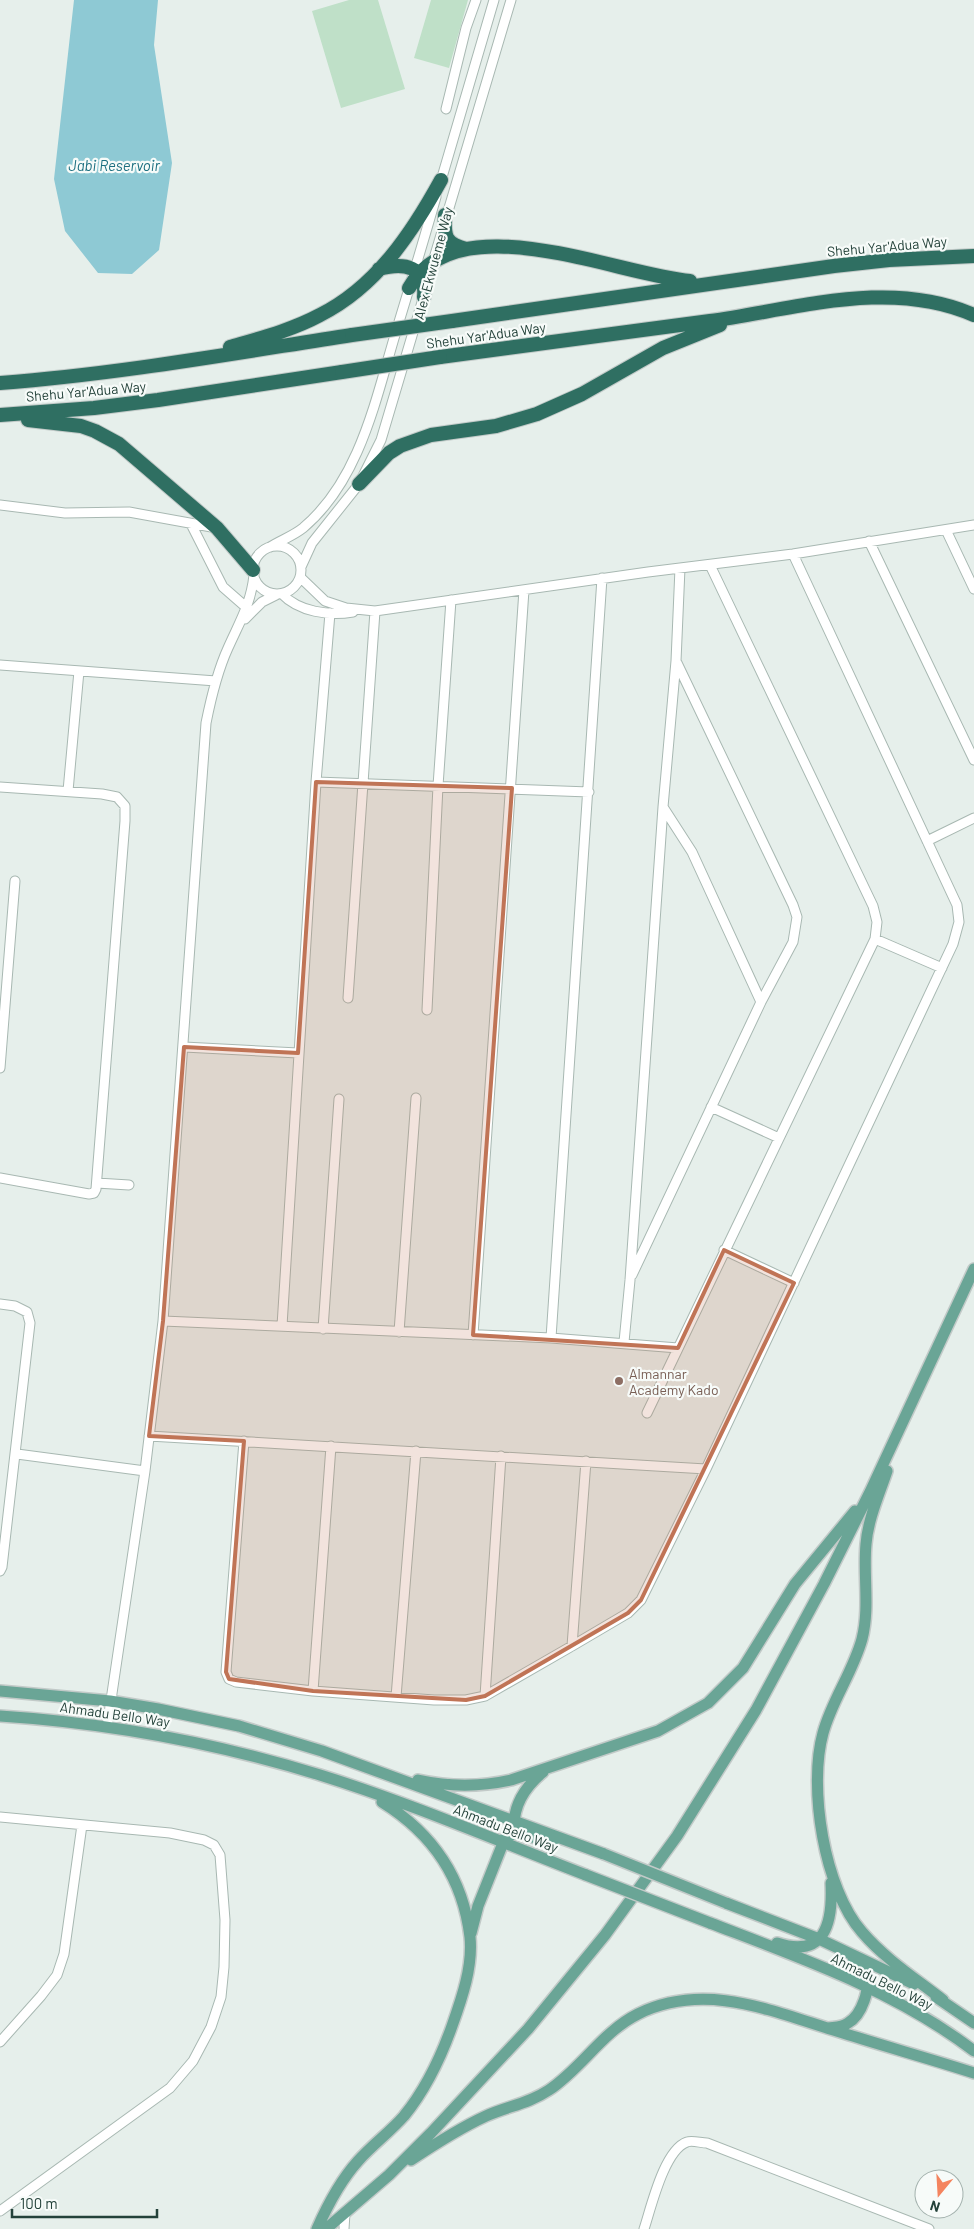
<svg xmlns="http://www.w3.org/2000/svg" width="974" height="2229" font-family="Barlow,sans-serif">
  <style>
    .green { fill: #bfe0c8 }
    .water { fill: #8ec9d4 }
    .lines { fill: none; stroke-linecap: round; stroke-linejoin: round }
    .minor-casing { stroke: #a8b8b2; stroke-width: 11 }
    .major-casing { stroke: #c2cac8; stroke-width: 14 }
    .highway-casing { stroke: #c2cac8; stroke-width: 16 }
    .minor { stroke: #fff; stroke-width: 9 }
    .major { stroke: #6aa596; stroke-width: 11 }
    .highway { stroke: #2f6f62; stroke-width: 14 }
    .major-bridge-casing { stroke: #c2cac8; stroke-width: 14; stroke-linecap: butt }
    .highway-bridge-casing { stroke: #c2cac8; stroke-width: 16; stroke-linecap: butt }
    .major-bridge { stroke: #6aa596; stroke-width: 11 }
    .highway-bridge { stroke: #2f6f62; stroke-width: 14 }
    .marked { fill: #c07456; fill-opacity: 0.2; stroke: #c07456; stroke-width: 4; stroke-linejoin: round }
    .education-dot { fill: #8d6e63; stroke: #f7fbf9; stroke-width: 2 }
    .labels { text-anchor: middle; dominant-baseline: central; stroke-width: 4.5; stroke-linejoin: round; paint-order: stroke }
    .street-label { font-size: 14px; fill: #24423a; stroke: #f7fbf9 }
    .education-label { font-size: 14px; fill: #785e54; stroke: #f7fbf9; text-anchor: start }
    .water-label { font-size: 15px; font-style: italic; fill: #1c6f80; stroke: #f7fbf9 }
  </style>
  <rect width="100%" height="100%" fill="#e6efeb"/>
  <path class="green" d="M349,0H378L405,89L341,108L312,11Z
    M431,0H468L449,68L414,58Z"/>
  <path class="water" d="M74,0H158L154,45L172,163L159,250L132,274L98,273L65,231L54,179Z"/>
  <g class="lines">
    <defs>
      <path id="minor" d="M446,109L466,28L476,0
        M440,184L494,0
        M432,265L511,0
        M0,505L65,513L129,512L217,528
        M191,524L223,587L247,608
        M946,530L974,589
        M869,541L974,760
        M253 570a24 24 0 1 1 48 0a24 24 0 1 1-48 0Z
        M270,547C281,540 293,536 303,528C359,481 375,402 395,335C409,289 423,243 436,197
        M710,565L873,906L877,922L875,939L942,968
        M301,567L312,543L359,484L381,440L425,292
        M300,577L325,601L346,608L375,611L648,572L793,554L974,525
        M282,594C299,612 329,616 353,612
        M245,619L262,602L278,594
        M0,665L216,681
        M316,782L589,792
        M0,787L102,794L117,797L125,806V821L96,1189L94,1193L89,1194L0,1178
        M68,791L79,671
        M663,807L692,852L761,1002
        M927,841L974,818
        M348,998L375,611
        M427,1010L438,786L451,600
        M184,1047L298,1053
        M0,1068L15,881
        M711,1107L779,1138
        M97,1183L129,1185
        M724,1250L794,1283
        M632,1275L761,1002L793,942L797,917L793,905L677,663
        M0,1304L15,1306L27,1312L30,1323L2,1567L0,1571
        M163,1321L551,1338L678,1348
        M282,1326L316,782L330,613
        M323,1329L339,1099
        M399,1332L416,1098
        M473,1335L524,590
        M551,1338L602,578
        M624,1342L630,1280L663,807L676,661L680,568
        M647,1413L875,939
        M149,1436L706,1469
        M244,1441L226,1672L229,1679L236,1682L313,1691L434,1700H466L485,1696L572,1646L628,1613L641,1600L706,1469L953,944L959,922L957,905L793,554
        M17,1454L145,1471
        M572,1646L586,1461
        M313,1691L331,1446
        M485,1696L501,1456
        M396,1697L416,1451
        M107,1727L145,1471L163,1321L206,723C211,698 217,672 228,648C239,623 251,604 254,575
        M0,1817L170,1833L204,1840L214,1845L220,1855L225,1920L224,1967L221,1997L211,2027L193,2061L170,2088L0,2211
        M0,2042L41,1996L57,1975L64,1954L82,1825
        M344,2229L345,2213
        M644,2229C651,2208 664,2150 687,2142C692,2140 701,2143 707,2143L929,2229"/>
      <path id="major" d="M887,1471C879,1495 868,1519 866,1544C863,1576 870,1607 862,1639C853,1672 832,1700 823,1733C808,1787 824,1889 862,1932C885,1959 916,1979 943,2000
        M0,1691L110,1701L158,1709L239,1726L322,1751L604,1854
        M0,1716C109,1723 216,1743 320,1775C410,1803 498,1841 586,1875
        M418,1780C450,1787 480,1787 511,1780L658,1731L708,1703L743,1668L795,1584L855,1511
        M514,1826C514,1804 526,1786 543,1772
        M726,1903L819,1939L914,1984
        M710,1923C801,1958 896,1991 974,2051
        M471,1933L478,1906L505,1838L515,1833L553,1842
        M777,1943C825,1959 833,1923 831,1883
        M936,1997L974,2023
        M829,2028C836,2027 843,2027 848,2023C862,2015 871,1988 866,1973C864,1967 858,1962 853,1958
        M411,2160C435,2144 460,2128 486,2116C508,2106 528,2104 549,2090C582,2068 602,2032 638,2014C707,1980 776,2013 843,2033C887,2047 931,2059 974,2073
        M317,2229C328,2204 340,2181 358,2161C372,2145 390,2132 404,2116C426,2089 441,2057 452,2026C462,1998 473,1966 470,1937C463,1878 432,1833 382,1802
        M326,2229L389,2175L431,2133L528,2029L605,1935L677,1836L756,1710L824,1584L870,1492L974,1269"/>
      <path id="highway" d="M445,215C444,237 445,243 466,249
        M379,269C404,262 427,266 424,297
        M409,288C456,202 617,275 690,281
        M452,321L834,266L889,260L974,256
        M230,347C261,338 292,330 320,315C376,287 412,233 441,180
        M440,357C530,345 620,333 710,321C797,309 890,278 974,315
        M0,383C118,374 235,353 352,335
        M0,415L94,408L158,400L342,372
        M28,420L81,426L95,431L119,444L217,528L253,570
        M359,484L389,453L400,446L431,435L496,426L537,414L582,394L663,348L720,325"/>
    </defs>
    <use href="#minor" class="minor-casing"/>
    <use href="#major" class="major-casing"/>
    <use href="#highway" class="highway-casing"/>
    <use href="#minor" class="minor"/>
    <use href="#major" class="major"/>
    <use href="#highway" class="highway"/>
    <defs>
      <path id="major-bridge" d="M604,1854L726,1903
        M586,1875L710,1923"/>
      <path id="highway-bridge" d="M352,335L452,321
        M342,372L440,357"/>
    </defs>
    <use href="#major-bridge" class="major-bridge-casing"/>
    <use href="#highway-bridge" class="highway-bridge-casing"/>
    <use href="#major-bridge" class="major-bridge"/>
    <use href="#highway-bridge" class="highway-bridge"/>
  </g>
  <path class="marked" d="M316,782L512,788L473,1335L678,1348L724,1250L794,1283L641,1600L628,1613L485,1696L466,1700L313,1691L229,1679L226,1672L244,1441L149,1436L163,1321L184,1047L298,1053Z"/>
  <circle class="education-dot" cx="619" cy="1381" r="5"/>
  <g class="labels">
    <g class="street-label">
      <text transform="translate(887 246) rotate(-5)">Shehu Yar'Adua Way</text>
      <text transform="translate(433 263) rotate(-75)">Alex Ekwueme Way</text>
      <text transform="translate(486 335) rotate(-8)">Shehu Yar'Adua Way</text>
      <text transform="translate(86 391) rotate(-5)">Shehu Yar'Adua Way</text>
      <text transform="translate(115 1714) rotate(8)">Ahmadu Bello Way</text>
      <text transform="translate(506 1828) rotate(21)">Ahmadu Bello Way</text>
      <text transform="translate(882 1981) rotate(26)">Ahmadu Bello Way</text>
    </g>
    <g class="education-label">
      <text x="629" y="1373">Almannar<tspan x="629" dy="16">Academy Kado</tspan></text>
    </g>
    <g class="water-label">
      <text x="114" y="165">Jabi Reservoir</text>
    </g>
  </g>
  <g transform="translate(939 2194) rotate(198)"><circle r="24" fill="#f7fbf9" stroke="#a3b1ad"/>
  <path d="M0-4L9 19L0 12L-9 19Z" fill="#f4845f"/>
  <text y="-8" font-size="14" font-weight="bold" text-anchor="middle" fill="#24423a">N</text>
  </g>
  <path d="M12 2209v8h145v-8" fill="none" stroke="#24423a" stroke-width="2.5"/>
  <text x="20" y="2209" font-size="15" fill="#24423a" stroke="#f7fbf9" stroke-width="4" paint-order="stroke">100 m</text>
</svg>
